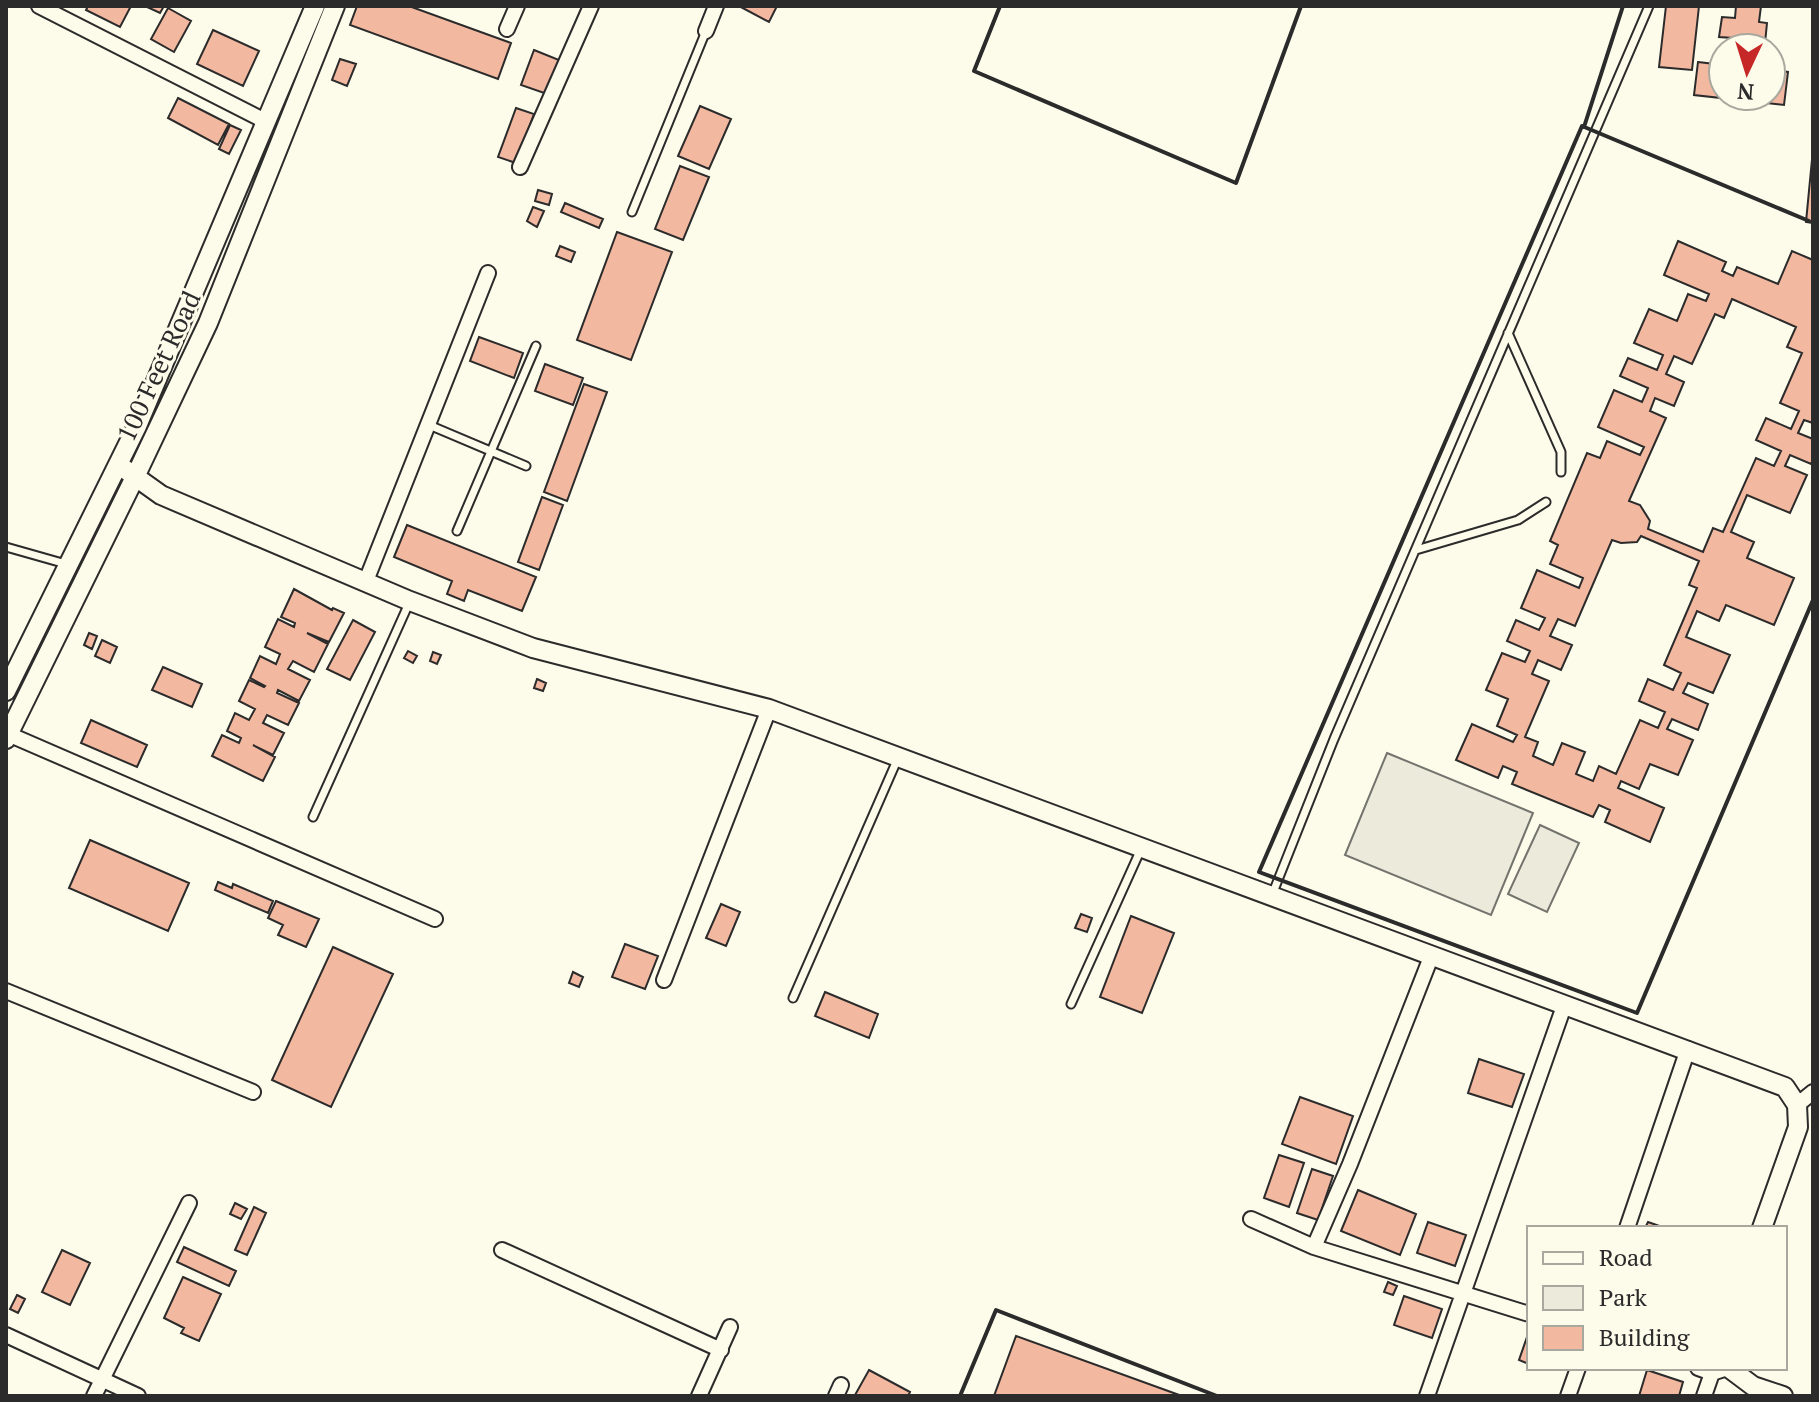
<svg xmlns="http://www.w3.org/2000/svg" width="1819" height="1402" font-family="'PT Serif',serif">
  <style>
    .green { fill: #ecebdb; stroke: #74746e; stroke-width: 2 }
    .building { fill: #f2b8a0; stroke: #2b2b2b; stroke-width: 2; fill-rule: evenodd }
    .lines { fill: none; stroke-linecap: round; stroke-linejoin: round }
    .service-casing { stroke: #2b2b2b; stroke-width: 11 }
    .minor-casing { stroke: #2b2b2b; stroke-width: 18 }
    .tertiary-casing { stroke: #2b2b2b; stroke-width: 22 }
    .service { stroke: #fdfbea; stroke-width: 7 }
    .minor { stroke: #fdfbea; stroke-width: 14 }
    .tertiary { stroke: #fdfbea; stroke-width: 18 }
    .wall { stroke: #2b2b2b; stroke-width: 4 }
    .labels { text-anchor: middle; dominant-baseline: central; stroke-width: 6; stroke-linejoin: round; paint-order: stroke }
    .street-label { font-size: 26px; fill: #2b2b2b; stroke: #fdfbea }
  </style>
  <rect width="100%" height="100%" fill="#fdfbea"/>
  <path class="green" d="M1387,753L1533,813L1491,915L1345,855Z
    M1540,825L1579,843L1547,912L1508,894Z"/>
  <path class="building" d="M88,6H131L120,27L86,10Z
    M145,6H164L160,13Z
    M357,6H409L511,43L498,79L350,25Z
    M739,6H777L769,22Z
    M1666,6H1699L1692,70L1659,67Z
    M1736,6H1761L1759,22L1767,23L1765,43L1757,42L1756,48H1732L1733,38L1719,37L1722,17L1735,18Z
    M168,8L191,21L174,52L151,39Z
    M213,30L259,51L243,86L197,64Z
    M534,50L559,60L547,94L521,85Z
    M340,59L356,64L347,86L332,80Z
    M1698,62L1723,65V96H1771V70L1788,72L1784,105L1694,95Z
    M178,98L229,124L218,145L168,118Z
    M700,106L731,119L709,169L678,156Z
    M516,108L534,114L516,163L498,157Z
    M230,125L241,130L229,154L219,149Z
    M1813,149V223L1806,222Z
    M680,166L709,177L683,240L655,229Z
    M538,190L552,194L549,205L535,201Z
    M565,203L603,219L599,228L561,212Z
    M533,207L544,211L537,227L527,221Z
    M617,232L672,252L631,360L577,340Z
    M1678,241L1726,262L1722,271L1733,276L1737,267L1778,284L1792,251L1813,260V423L1804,420L1798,433L1813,439V460L1811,464L1790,455L1785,466L1807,475L1790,513L1747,495L1731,532L1754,542L1747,558L1794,578L1774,625L1726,605L1719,621L1697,611L1686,637L1730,655L1713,693L1688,683L1683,693L1708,704L1698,730L1672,719L1667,729L1693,740L1678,775L1650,764L1639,789L1621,781L1618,788L1664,808L1650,842L1605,822L1610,810L1599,805L1593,817L1512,784L1517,772L1503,766L1498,778L1456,760L1472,724L1513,742L1517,735L1497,726L1508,699L1486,690L1502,653L1525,662L1530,651L1507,641L1516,620L1539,630L1545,618L1521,608L1537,570L1579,588L1583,578L1550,564L1558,545L1550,541L1587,453L1600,458L1607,441L1640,455L1644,447L1598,427L1614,390L1642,402L1648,388L1620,376L1628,358L1657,370L1663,355L1634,343L1649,309L1677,321L1688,294L1706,301L1709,294L1664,275ZM1732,299L1796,327L1787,347L1802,353L1780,403L1799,411L1791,429L1766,418L1756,440L1781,451L1774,466L1756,458L1723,532L1713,528L1703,552L1648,529L1650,521L1640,505L1629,501L1666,418L1650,411L1655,398L1674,406L1684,382L1666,374L1674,356L1692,364L1715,314L1724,318ZM1641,536L1699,561L1689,585L1697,588L1664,665L1681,673L1673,690L1648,679L1639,701L1665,712L1658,728L1640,720L1616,774L1599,766L1593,781L1576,774L1585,752L1562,743L1553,765L1533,756L1538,742L1525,737L1549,681L1532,674L1538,660L1561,670L1572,645L1550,636L1558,619L1575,626L1612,540L1621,543L1637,542Z
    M560,246L575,252L571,262L556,256Z
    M479,337L523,353L514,378L470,361Z
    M545,364L583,378L573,405L535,391Z
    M584,384L607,392L567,501L544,492Z
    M542,497L563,505L539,570L518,562Z
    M407,525L536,577L522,611L468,590L464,601L447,594L452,581L394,557Z
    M294,589L332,610L333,608L344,613L329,642L307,633L328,644L314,672L293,661L288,669L310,680L299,701L278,690L277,693L299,703L288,725L267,715L263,723L284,733L273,755L253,745L275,757L263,781L212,756L222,735L239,743L241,738L227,731L235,713L249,720L255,709L239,701L249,680L264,687L265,686L250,678L260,656L276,664L280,654L265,647L278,619L294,627L295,623L281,617Z
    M353,620L375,632L350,680L327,669Z
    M89,633L97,636L92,649L84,645Z
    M102,640L117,647L110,663L95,656Z
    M408,651L417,656L413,663L404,658Z
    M433,652L441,655L437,664L430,661Z
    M163,667L202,684L192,707L152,690Z
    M537,679L546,683L543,691L534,688Z
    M91,720L147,745L137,767L81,743Z
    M90,840L189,883L168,931L69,888Z
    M218,882L232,888L233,884L273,901L268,913L215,890Z
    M276,901L319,919L306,947L278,935L283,925L268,918Z
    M721,904L740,912L726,946L706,938Z
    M1081,914L1092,918L1087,932L1075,928Z
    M1131,916L1174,933L1142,1013L1100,997Z
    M625,944L658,956L645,989L612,977Z
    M333,947L393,974L331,1107L272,1080Z
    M573,972L583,977L579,987L569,983Z
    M825,992L878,1014L869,1038L815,1016Z
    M1479,1059L1524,1074L1512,1107L1468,1093Z
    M1300,1097L1353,1116L1336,1164L1282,1144Z
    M1279,1155L1304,1163L1289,1207L1264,1198Z
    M1312,1169L1333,1176L1318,1220L1297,1213Z
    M1358,1190L1416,1214L1400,1255L1341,1231Z
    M235,1203L247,1209L241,1219L230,1214Z
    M254,1207L266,1213L247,1255L235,1250Z
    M1428,1222L1466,1235L1455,1266L1417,1253Z
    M1648,1222L1665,1228H1645Z
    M184,1247L236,1271L229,1286L177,1262Z
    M62,1250L90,1263L70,1305L42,1292Z
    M183,1277L221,1294L199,1341L181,1333L184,1328L164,1318Z
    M1388,1282L1397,1286L1393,1295L1384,1292Z
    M17,1295L25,1299L18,1313L10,1309Z
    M1404,1296L1442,1309L1432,1338L1394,1325Z
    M1016,1336L1182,1396H994Z
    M1527,1337L1529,1338V1364L1519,1360Z
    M869,1370L910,1392L908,1396L855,1395Z
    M1647,1370L1683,1382L1679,1396H1639Z"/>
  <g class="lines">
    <defs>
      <path id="service" d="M632,212L706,31
        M1508,333L1561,452V472
        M429,425L526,466
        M457,531L536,346
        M6,547L66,564
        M1416,550L1518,520L1546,502
        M313,817L410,601
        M1272,895L1334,739L1649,6
        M793,998L898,758
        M1071,1004L1141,849"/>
      <path id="minor" d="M39,6L267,122
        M507,29L517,6
        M706,31L716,6
        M520,167L591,6
        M366,581L488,273
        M8,734L435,919
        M664,980L769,709
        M6,991L253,1092
        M1797,1105L1813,1092
        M1251,1219L1314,1247L1529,1314
        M1627,1228L1688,1049
        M1314,1247L1350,1164L1431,957
        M502,1250L721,1350
        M6,1335L138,1396
        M1698,1368L1712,1373L1727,1368
        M94,1396L189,1203
        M699,1396L730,1327
        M836,1396L841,1385
        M1427,1396L1564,1006
        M1568,1396L1578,1368
        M1704,1396L1712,1373"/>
      <path id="tertiary" d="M119,465L161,495L410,601L533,648L769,709L1785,1087L1797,1105L1798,1127L1762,1228
        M6,691L137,426L315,6
        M6,739L135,477L208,323L335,6
        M1729,1368L1753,1386L1783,1396"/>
    </defs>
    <use href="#service" class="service-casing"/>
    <use href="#minor" class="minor-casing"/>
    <use href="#tertiary" class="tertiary-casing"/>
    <use href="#service" class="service"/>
    <use href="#minor" class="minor"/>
    <use href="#tertiary" class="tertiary"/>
    <path class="wall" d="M1000,6L974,71L1236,183L1301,6
      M1584,127L1623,6
      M1809,221L1582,126L1259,872L1637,1013L1813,600
      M960,1396L996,1310L1217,1396"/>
  </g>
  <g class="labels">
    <g class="street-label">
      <text transform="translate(158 366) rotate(-65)">100 Feet Road</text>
    </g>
  </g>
  <rect width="1819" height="1402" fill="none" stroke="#2b2b2b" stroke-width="16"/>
  <rect x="1527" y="1226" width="260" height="144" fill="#fdfbea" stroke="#a9a89e" stroke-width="2"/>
  <rect x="1543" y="1252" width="40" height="12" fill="#fdfbea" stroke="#a9a89e" stroke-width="2"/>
  <text x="1599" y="1266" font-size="24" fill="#2b2b2b">Road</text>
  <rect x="1543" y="1286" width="40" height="24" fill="#ecebdb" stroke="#a9a89e" stroke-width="2"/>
  <text x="1599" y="1306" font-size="24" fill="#2b2b2b">Park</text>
  <rect x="1543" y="1326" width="40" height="24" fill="#f2b8a0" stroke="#a9a89e" stroke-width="2"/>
  <text x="1599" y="1346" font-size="24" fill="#2b2b2b">Building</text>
  <g transform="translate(1747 72) rotate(184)"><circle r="38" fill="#fdfbea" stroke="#a9a89e" stroke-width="2"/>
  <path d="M0-6L14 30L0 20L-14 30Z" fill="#c62828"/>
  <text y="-12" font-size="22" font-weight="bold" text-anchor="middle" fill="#2b2b2b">N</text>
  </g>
</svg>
